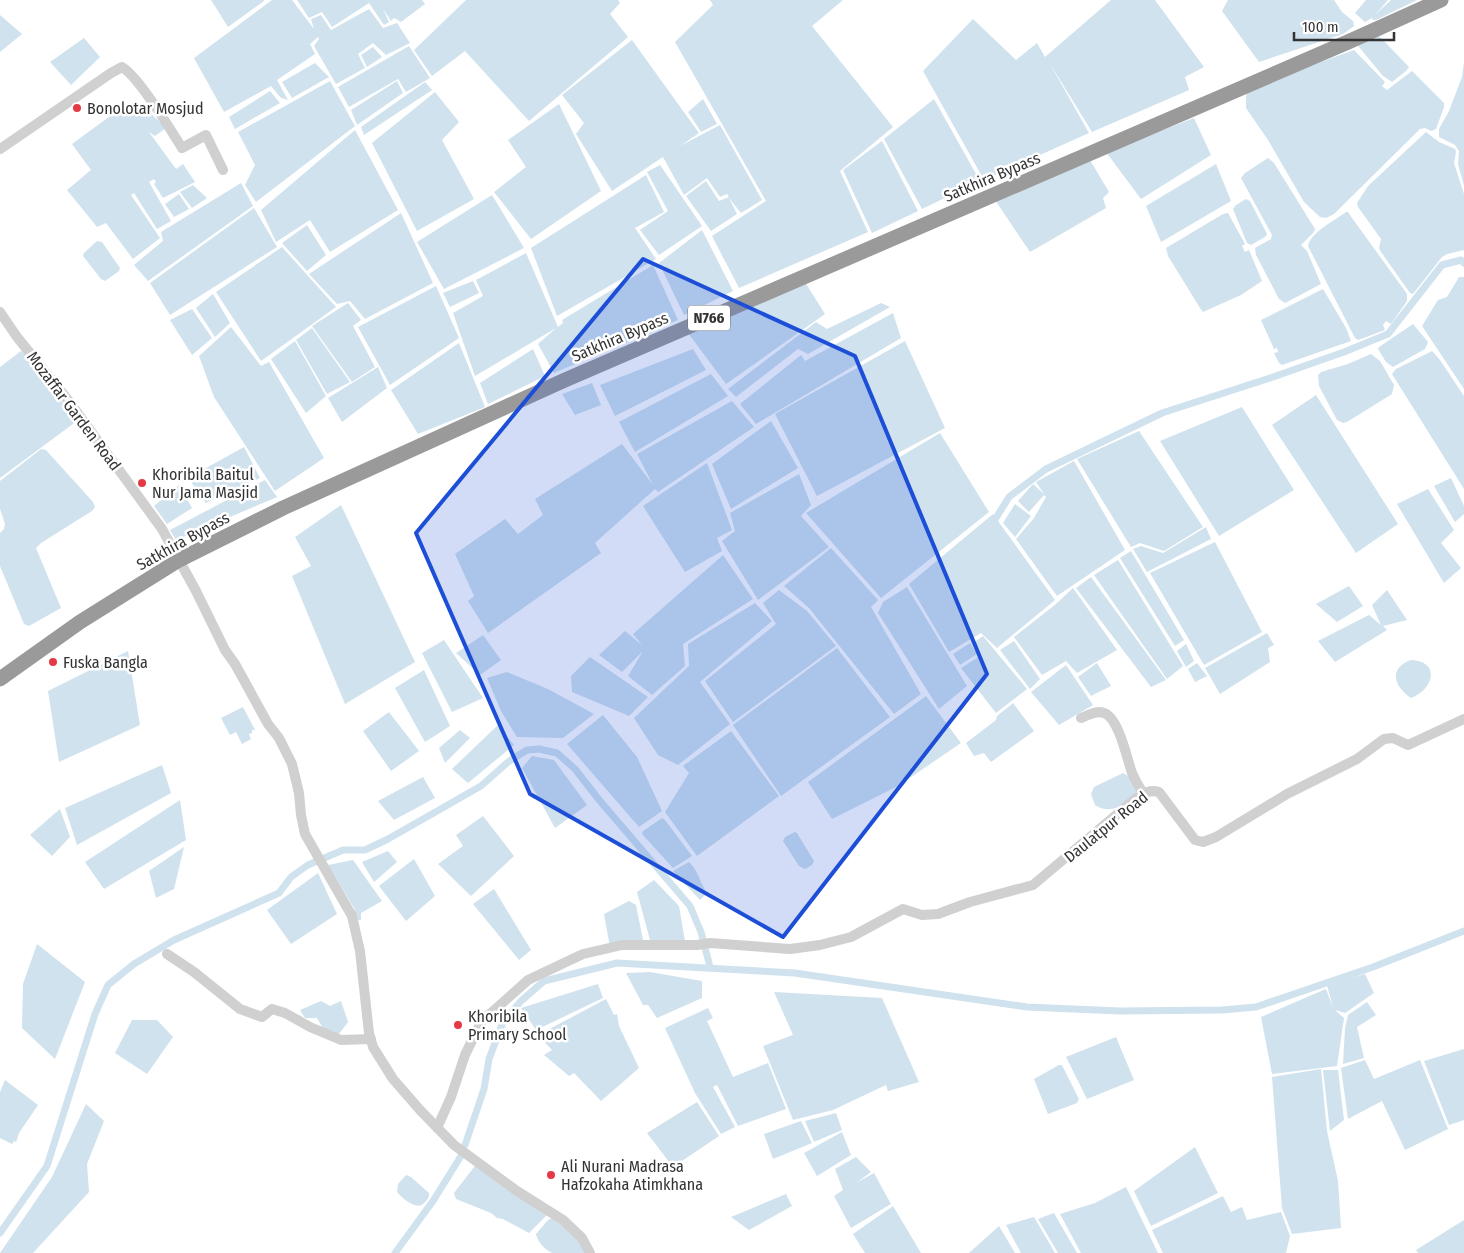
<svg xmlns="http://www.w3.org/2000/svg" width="1464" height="1253" font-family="'Fira Sans Condensed',sans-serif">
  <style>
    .water { fill: #cfe2ee }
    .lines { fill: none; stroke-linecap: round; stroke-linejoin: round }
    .canal { stroke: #cfe2ee; stroke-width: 7 }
    .minor { stroke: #d0d0d0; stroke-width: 10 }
    .highway { stroke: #9a9a9a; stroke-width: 15 }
    .marked { fill: #1d4ed8; fill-opacity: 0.2; stroke: #1d4ed8; stroke-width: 4; stroke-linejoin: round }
    .poi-dot { fill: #e63946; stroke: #fff; stroke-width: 2 }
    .labels { text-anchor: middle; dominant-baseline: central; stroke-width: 5; stroke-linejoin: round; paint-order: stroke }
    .shield { fill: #fff; stroke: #707070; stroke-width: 1 }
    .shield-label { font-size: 15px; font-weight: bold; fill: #333 }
    .poi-label { font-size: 16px; fill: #333; stroke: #fff; text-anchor: start }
    .street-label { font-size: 16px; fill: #333; stroke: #fff }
  </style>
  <rect width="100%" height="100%" fill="#fff"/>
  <path class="water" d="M211,0H264V1L228,27Z
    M272,0H292L314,29L311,19L321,15L331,30L369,9L383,28L397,23L410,43L386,55L373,43L358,54L365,68L336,84L314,46L319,39L318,37L310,44L315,54L277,80L288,100L281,98L271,86L224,112L194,58Z
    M297,0H422L425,4L401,22L394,18L391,21L383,9L389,22L384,25L369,3L332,27L322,12L309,18Z
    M466,0H618L620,3L610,14L628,37L529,121L465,51L432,76L414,50Z
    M710,0H843L812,26L893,127L840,171L868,232L739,288L712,236L766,201L675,42L713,5Z
    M1111,0H1155L1204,67L1185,77L1189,90L1092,132L1049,62L1089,133L984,180L923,71L973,19L1016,60L1037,43L1045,57Z
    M1228,0H1334L1342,12L1353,21L1354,26L1343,34L1259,62L1222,11Z
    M1366,0H1388L1375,15L1391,0H1417L1376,20H1373L1372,18L1365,22L1355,13Z
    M0,15L22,34L0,52Z
    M1378,36L1381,38L1409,67L1406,71L1392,82L1383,76L1359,47L1358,45Z
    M84,38L100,57L71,85L50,62Z
    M632,40L699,133L680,146L720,125L762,200L741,213L729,198L737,214L711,231L686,196L706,181L719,201L729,197L727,194L720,197L707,178L684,195L663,157L612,191L576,134L584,123L562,95Z
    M409,46L430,78L406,92L398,79L349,107L338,87Z
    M373,47L382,57L367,67L361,55Z
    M1354,50L1385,82L1382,86L1387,90L1412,71L1444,103V107L1436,129L1431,131L1425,128L1420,129L1334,214L1326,218L1320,217L1304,202L1268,140L1246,108V96L1248,90L1253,87Z
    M1464,62V186L1458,164L1459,151L1455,145L1439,137V129L1449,111L1462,77Z
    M315,63L329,77L292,98L282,82Z
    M330,81L355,126L256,202L245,185L255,165L238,132Z
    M397,81L403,93L357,125L351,110Z
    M425,82L432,90L364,135L361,127Z
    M270,91L280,103L235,129L229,117Z
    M435,92L459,122L442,140L474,199L417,231L372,143Z
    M703,99L717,124L701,132L688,112Z
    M934,99L980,181L922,209L884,139Z
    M128,103L137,115L145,108L166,128L155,136L149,132L176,169L183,164L195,182L163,198L154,184L156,182L154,179L149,182L171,221L157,229L134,193L131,195L160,238L133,259L106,223L97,227L67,190L91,170L72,144Z
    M559,104L601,191L531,239L494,192L526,167L508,140Z
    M1194,118L1211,155L1141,199L1106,152Z
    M355,130L398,210L330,252L310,220L276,242L261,210Z
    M1426,132L1439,142L1455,149L1456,152L1454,163L1464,194V250L1447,254L1442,257L1413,294L1410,293L1381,252L1379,248L1381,239L1358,207L1357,203L1368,186Z
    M882,141L918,211L872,233L843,170Z
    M1268,158L1274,163L1315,229L1314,232L1301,245L1307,251L1321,284L1285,303L1279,299L1256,255L1255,248L1271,239L1272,235L1241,178L1245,173Z
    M1090,160L1109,192L1103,198L1106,208L1030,252L995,200Z
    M1216,164L1231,201L1161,242L1146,206Z
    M660,165L702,226L659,255L640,230L668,211L647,172Z
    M646,175L664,212L635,228L656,259L557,316L531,248Z
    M241,183L253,206L148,281L134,265L163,241L161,232Z
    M193,185L207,198L192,208L180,192Z
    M179,194L189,209L174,217L165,204Z
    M492,195L524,248L444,289L417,242Z
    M1246,199L1250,201L1267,234L1265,237L1251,245L1247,243L1233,209L1236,205Z
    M254,208L277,247L170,315L150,283Z
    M1346,212H1348L1352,218L1407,294V301L1391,324L1386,321L1383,325L1385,330L1358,340L1355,338L1308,246C1311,232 1334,221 1346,212Z
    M401,213L433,283L365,319L350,301L337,304L309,274Z
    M1228,213L1245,244L1242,246L1245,252L1249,250L1262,281L1241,295L1203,312L1200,308L1168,256L1166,248L1223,214Z
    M307,225L326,255L307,271L282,243Z
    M702,230L733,291L684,315L659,263Z
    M97,241L102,242L120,268L119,271L105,281L101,279L83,256L84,253Z
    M282,247L336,307L261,361L216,292Z
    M526,253L558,327L563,323L562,320L653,265L678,320L554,373L538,344L556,328L475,376L453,313L483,296L476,280Z
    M1459,277H1464V389L1422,326L1438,300L1447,297Z
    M473,281L479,293L450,307L443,293Z
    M805,282L825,314L726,384L688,333Z
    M436,286L459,338L390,385L358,327Z
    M1323,289L1346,328L1351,341L1282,365L1279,363L1274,353L1278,352L1277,348L1274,349L1261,320Z
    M213,294L230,323L215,337L196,308Z
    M348,303L361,320L353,326L375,367L352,382L312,326Z
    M881,303L890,307L808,354L798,349L736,397L728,389L816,322L827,329Z
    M192,309L212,338L192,355L170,320Z
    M893,313L901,338L756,424L740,404L801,355L805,361Z
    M1413,324L1428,342L1425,349L1393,367L1386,362L1378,349L1379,347Z
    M231,327L261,366L269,362L324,458L275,491L214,397L199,356Z
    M312,328L350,382L327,394L296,340Z
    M295,341L326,396L306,413L271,359Z
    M905,341L945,428L817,496L775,414Z
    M459,343L485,407L418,434L391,390Z
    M533,349L545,376L488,404L480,383Z
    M693,349L706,370L615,416L600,385Z
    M21,351L26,355L77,421L0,478V367Z
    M1432,351L1440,360L1464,396V489L1392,374L1396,369Z
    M1371,354L1380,361L1394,385L1392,394L1347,422L1343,423L1337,420L1319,386L1318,375L1321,372L1348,364Z
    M378,367L387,388L342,422L328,398Z
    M711,374L728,396L635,452L619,422Z
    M592,383L601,405L575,415L562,394Z
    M1316,395L1398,524L1356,553L1272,425Z
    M732,401L754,427L658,492L655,489L595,543L601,553L488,633L468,601L474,596L455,554L505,519L518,534L543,515L535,499L622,444L653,485L637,454Z
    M1242,407L1294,490L1219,536L1160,441Z
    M771,421L798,468L731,509L712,464Z
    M1139,431L1203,527L1164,551L1140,543L1131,547L1077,459Z
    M940,433L989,512L881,598L806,513Z
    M244,447L260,478L206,503L188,478Z
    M41,449L46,450L93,502L95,507L92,511L41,543L36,548L61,608L29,626L24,624L0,566V533L4,529L5,524L0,509V481Z
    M1074,461L1125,550L1057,596L1016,539L1034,518L1046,497L1044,495L1029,512L1018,501L1033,484L1044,494L1036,482Z
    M707,463L732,530L717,538L722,551L685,572L643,506Z
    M799,474L811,505L801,516L829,547L758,600L722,541L735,531L730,513Z
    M1451,478L1464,506V514L1455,522L1434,486Z
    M265,480L277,497L176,540L170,530Z
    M179,485L192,508L167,524L154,506Z
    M1428,489L1454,530L1441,543L1461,568L1444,583L1397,504Z
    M1015,504L1031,516L1015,537L1003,523Z
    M341,505L415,662L345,704L292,576L311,566L295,537Z
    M993,514L1055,600L997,648L981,633L949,652L909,584Z
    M1206,527L1211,539L1147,572L1133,549L1141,546L1163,553Z
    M1215,542L1262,632L1204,665L1150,573Z
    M831,548L878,600L871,607L921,694L894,714L809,608L784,586Z
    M1131,551L1184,640L1175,646L1120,558Z
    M723,555L753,599L683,644L685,666L652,695L628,676L643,651L622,672L599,655L625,631L642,645L633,634Z
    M1118,560L1183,666L1167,679L1094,575Z
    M1091,577L1166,680L1151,687L1076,588Z
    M1349,586L1363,606L1337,622L1316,604Z
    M907,587L967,686L939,709L878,613L883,602Z
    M1073,588L1117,650L1077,673L1066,661L1042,675L1014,637L1056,604Z
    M779,590L807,611L836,646L733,722L705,681L776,624L763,603Z
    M1387,590L1407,620L1383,626L1387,630L1335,662L1318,641L1369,615L1381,625L1372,605Z
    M755,603L772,621L700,682L730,724L678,765L658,755L634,718L689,666L688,644Z
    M1267,633L1274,645L1268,648L1270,662L1220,694L1205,668Z
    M483,635L501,660L480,675L456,653Z
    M983,636L1027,689L996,713L961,668L980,656L973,643Z
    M444,640L483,698L452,712L422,653Z
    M1014,641L1040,679L1030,689L1000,650Z
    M970,643L977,654L960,665L953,654Z
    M1186,644L1194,661L1186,667L1177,651Z
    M837,648L890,717L781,796L733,725Z
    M128,651L140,725L59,762L48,691Z
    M590,657L648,697L629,716L572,692L571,676Z
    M1411,660C1440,661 1435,689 1411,698C1395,687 1387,669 1411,660Z
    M1097,663L1111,686L1091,696L1078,677Z
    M1197,663L1207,676L1195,682L1188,669Z
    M1066,665L1093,705L1059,725L1031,692Z
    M424,670L450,726L425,742L395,688Z
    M507,672L548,689L594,714L563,738L517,737L501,711L487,678Z
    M926,696L961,743L898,786L832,819L808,782Z
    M1013,703L1034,731L991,762L984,753L974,756L966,743L996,720L997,716Z
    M243,707L255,730H252V733L249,734L251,739L242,744L236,732L230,735L221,718Z
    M389,712L419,751L391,771L363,731Z
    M603,715L637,757L662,811L639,827L567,744Z
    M498,725L514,745L468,783L452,769Z
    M460,730L470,738L445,763L439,748Z
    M731,731L779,796L697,856L665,812L689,773L683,766Z
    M532,756L554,760L587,805L555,828L522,768Z
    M162,765L171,793L77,845L65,808Z
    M1123,773L1133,779L1139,793C1125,803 1112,816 1095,805L1091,794L1094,787Z
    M423,777L435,798L394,820L378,801Z
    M180,800L186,840L104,889L85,862Z
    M60,809L70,837L52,856L30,835Z
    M483,816L514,856L471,896L438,864L463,846L456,835Z
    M662,818L665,820L692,856L673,868L642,834L643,831Z
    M795,832L797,833L814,861L812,865L805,869L799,866L783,841L785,837Z
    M184,847L174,889L156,898L149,871Z
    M388,851L397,862L374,882L362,862Z
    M414,859L435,896L406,921L379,886Z
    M353,860L382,901L361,913V920H358L354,908L328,865Z
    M689,862C698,870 700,883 707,893L700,900L673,871Z
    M318,873L337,914L291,944L267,910Z
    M654,880L679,906L685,941L650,940L637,892Z
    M494,889L531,950L519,960L473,904Z
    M629,901L636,905L643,940L610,947L604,914Z
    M37,944L85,982L55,1059L22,1028L23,984Z
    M650,972L702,981V998L657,1018L648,1005H643L626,973Z
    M1365,974L1374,993L1345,1013L1335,1010L1344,1018L1337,1066L1272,1074L1261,1017L1326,989L1333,1008L1327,985Z
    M598,984L603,998L536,1030L521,1008Z
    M774,992L882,998L919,1082L888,1091L886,1085L833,1110L793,1120L763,1046L793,1035Z
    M606,999L614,1015L617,1014L619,1026L639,1068L601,1101L574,1073L569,1076L544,1055L552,1050L538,1035Z
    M321,1001L330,1006L341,1001L348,1022L339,1034L325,1032L317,1018H305L300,1010Z
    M1367,1002L1376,1015L1357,1027L1364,1058L1343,1064L1345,1028L1348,1015Z
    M708,1008L713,1018L707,1021L733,1077L768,1063L786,1109L738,1126L717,1085L713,1087L735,1127L721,1134L695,1093L665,1028Z
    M132,1020H157L173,1037L147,1074L115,1053Z
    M1116,1037L1134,1080L1087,1099L1066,1057Z
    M1464,1049V1120L1449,1125L1424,1061Z
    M1365,1060L1374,1079L1420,1060L1448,1129L1405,1150L1382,1101L1348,1119L1341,1068Z
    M1059,1065H1062L1079,1099L1077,1103L1048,1114L1034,1079Z
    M1321,1069L1327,1131L1338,1181L1341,1228L1292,1234L1282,1208L1272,1077Z
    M1323,1070H1338L1344,1120L1330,1131Z
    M5,1080L38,1105L19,1133L16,1142L14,1141L12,1144L0,1138V1092Z
    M697,1102L719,1136L673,1167L647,1133Z
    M86,1104L104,1121L87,1164L89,1192L33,1253H0L52,1177Z
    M836,1113L842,1130L814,1142L805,1121Z
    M801,1121L812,1143L773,1159L764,1134Z
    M842,1132L851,1155L817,1176L804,1153Z
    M1195,1147L1218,1193L1151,1226L1134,1191Z
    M856,1157L871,1172L856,1183L874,1173L891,1204L851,1228L834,1196L843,1190L835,1169Z
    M475,1166L547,1215L529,1233L503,1219L497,1218L491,1213L456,1199L454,1193Z
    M406,1175L411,1177L429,1193C429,1198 428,1199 424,1203C417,1211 403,1199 397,1192L398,1184Z
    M1126,1187L1158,1253H1081L1060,1214L1095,1203Z
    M786,1194L792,1206L749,1230L731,1217Z
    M1223,1196L1231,1212L1242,1207L1247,1220L1281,1212L1290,1236L1286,1253H1163L1152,1230Z
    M893,1206L921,1253H865L853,1234Z
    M1054,1213L1077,1253H1058L1038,1219Z
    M1034,1217L1055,1253H1021L1006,1225Z
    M552,1218L579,1239L586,1253C578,1253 558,1253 552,1253C545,1250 537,1241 536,1234L548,1220Z
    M1464,1220V1253H1418L1416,1250Z
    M999,1226L1015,1253H969Z"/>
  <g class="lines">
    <path class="canal" d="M991,526L1009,497L1046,469L1162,413L1273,377L1344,352L1388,334L1442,265L1461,260L1464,263
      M465,1145L484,1089L489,1059L503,1022L521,1001L544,981L617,963L795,973L1027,1007L1120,1011L1222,1010L1256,1007L1373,967L1464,931
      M0,1233L47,1166L95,1014L108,985L134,964L174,940L279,893L291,877L308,865L343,850H365L388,839L481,786L508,762L527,750L539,749L557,753L575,769L600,801L690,906L701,932L710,967
      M395,1253L433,1201L461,1156"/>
    <path class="minor" d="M0,149L111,73L122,67C139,77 170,129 182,148L206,135L223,170
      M0,312L17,337L68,400L162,529L196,591L225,650L235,664L268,724L279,738L292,764L299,793L301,815L305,834L352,916L360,951L369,1033L373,1047L393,1079L420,1110L454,1145L517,1191L563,1220L582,1238L590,1253
      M1081,718C1089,715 1096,710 1104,713C1119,718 1127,759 1132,773C1135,780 1139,787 1143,793
      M167,954L194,972L240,1009L262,1017L272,1009L285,1013L310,1027L341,1040L371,1039
      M437,1128L451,1097L465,1055L481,1022L528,980L583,954L622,945H697L710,943L790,949L820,945L851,937L903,909L922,915L938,914L970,902L1033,885L1134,800C1143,794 1149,789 1159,792L1195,840L1203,842L1216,837L1287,794L1357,759L1384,739L1393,738L1408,745L1464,719"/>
    <path class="highway" d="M0,679L80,622L179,560L283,508L565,380L1348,42L1441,0"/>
  </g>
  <path class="marked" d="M643,259L855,356L987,674L783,937L530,794L416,533Z"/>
  <g class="poi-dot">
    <circle cx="77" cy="108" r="5"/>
    <circle cx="142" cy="483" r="5"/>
    <circle cx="53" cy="662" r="5"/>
    <circle cx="458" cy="1025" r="5"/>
    <circle cx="551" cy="1175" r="5"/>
  </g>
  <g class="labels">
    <rect class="shield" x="688" y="305.5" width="42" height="25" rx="4"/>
    <g class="shield-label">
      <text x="709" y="318">N766</text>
    </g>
    <g class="poi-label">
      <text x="87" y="108">Bonolotar Mosjud</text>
      <text x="152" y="474">Khoribila Baitul<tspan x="152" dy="18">Nur Jama Masjid</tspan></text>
      <text x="63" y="662">Fuska Bangla</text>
      <text x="468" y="1016">Khoribila<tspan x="468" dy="18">Primary School</tspan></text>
      <text x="561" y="1166">Ali Nurani Madrasa<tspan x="561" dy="18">Hafzokaha Atimkhana</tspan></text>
    </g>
    <g class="street-label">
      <text transform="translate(992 177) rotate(-23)">Satkhira Bypass</text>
      <text transform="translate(620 337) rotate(-23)">Satkhira Bypass</text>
      <text transform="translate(74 411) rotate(53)">Mozaffar Garden Road</text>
      <text transform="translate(183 541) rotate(-29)">Satkhira Bypass</text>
      <text transform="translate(1106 827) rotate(-39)">Daulatpur Road</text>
    </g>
  </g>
  <path d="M1294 32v8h100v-8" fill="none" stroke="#333333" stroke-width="2.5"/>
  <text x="1302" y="32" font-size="15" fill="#333333" stroke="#ffffff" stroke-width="4" paint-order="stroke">100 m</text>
</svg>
